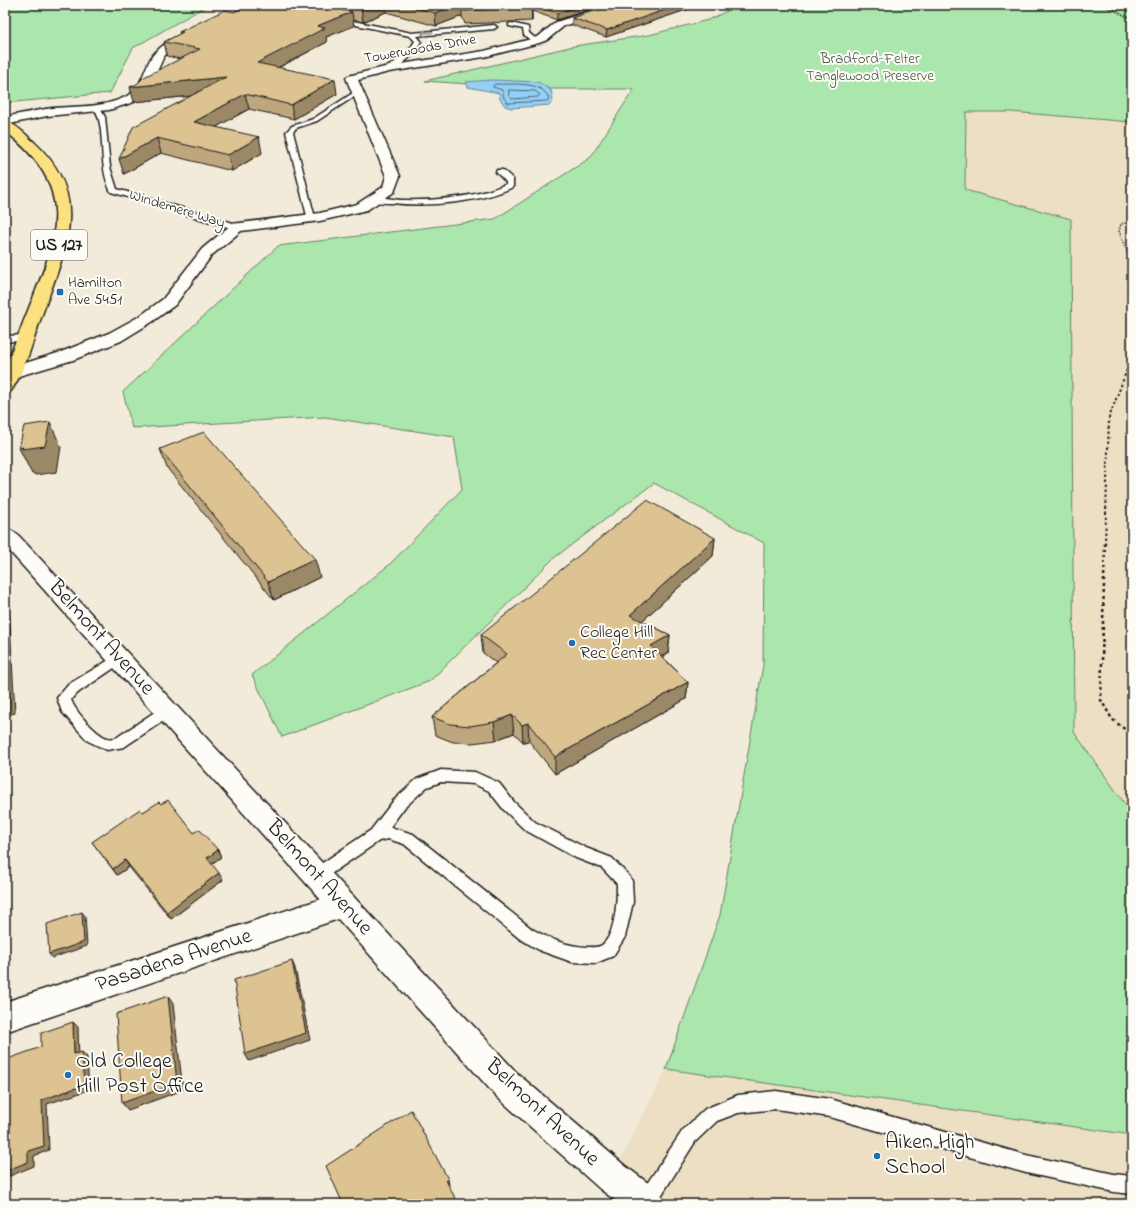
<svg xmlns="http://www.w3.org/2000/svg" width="1137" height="1209" font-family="'Indie Flower',sans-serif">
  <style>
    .built { fill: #ecdfc4 }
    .green { fill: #abe6ac; stroke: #648164 }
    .water { fill: #95cff5; stroke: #65879e }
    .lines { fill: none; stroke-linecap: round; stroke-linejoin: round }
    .shore { stroke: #4c6473; stroke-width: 1 }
    .stream { fill: #65879e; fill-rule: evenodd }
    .lane-casing { stroke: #1c1c1c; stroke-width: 3 }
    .street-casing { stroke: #1c1c1c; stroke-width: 3 }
    .secondary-casing { stroke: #1c1c1c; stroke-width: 3 }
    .primary-casing { stroke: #1c1c1c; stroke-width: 3 }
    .path-far2 { stroke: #1c1c1c; stroke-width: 1.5; stroke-dasharray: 1.5 1.5; stroke-linecap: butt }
    .path-far1 { stroke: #1c1c1c; stroke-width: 2; stroke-dasharray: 2.5 2.5; stroke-linecap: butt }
    .path { stroke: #1c1c1c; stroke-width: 2.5; stroke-dasharray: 3 3; stroke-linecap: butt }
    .lane { fill: #fdfcf7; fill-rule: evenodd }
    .street { fill: #fdfcf7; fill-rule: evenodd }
    .secondary { fill: #fdfcf7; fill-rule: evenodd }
    .primary { fill: #fbe180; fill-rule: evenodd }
    .wall { fill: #bea77e; stroke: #1c1c1c }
    .shaded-wall { fill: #9b8866; stroke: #1c1c1c }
    .building { fill: #ddc292; stroke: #1c1c1c }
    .oneway { stroke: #989794 }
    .poi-dot { fill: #1f6fb2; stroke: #fdfcf7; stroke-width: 1.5 }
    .labels { text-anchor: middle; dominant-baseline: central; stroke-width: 4; stroke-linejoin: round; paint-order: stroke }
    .far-street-label { font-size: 15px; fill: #1c1c1c; stroke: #fdfcf7 }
    .far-park-label { font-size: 15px; fill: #475947; stroke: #fdfcf7 }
    .far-poi-label { font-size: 15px; fill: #1c1c1c; stroke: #fdfcf7; text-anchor: start }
    .shield { fill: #fdfcf7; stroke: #605f5e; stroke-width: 1 }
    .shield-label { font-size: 17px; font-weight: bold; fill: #1c1c1c }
    .poi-label { font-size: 18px; fill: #1c1c1c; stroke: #fdfcf7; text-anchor: start }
    .near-street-label { font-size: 22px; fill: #1c1c1c; stroke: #fdfcf7 }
    .near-poi-label { font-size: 22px; fill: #1c1c1c; stroke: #fdfcf7; text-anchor: start }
  </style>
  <rect width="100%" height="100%" fill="#f3ebd9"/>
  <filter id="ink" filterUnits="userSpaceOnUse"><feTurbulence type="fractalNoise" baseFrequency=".025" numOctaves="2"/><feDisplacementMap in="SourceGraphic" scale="8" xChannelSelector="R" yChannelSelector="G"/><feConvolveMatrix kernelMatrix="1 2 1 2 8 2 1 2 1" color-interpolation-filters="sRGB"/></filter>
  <g filter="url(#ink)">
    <path class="built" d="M966,108L1132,122V814L1074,732L1070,219L965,190Z
      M666,1069L1132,1135V1204H648L612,1177Z"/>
    <path class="green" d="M5,5H208L133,48L110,93L5,103Z
      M740,5H1132V122L1011,112H966L965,190L1071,219L1074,732L1132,814V1135L666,1069L720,915L763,665L764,543L654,483L554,558L430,681L282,737L252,675L390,564L462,489L454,437L325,417L132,428L123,392L278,246L495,219L590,158L634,89H539L425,81L574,46L649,35L708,20Z"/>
    <path class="water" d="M492,80L538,82L551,90L553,100L550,105L511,108L505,106L500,99L499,93L468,87L466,82Z"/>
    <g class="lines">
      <path class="shore" d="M495,84C512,85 543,80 549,99L547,101L508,103L504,98L502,90L493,87Z
        M509,90L535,91L540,95L538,97L512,99L509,96Z"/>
      <path class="stream" d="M1118,5H1123L1132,9V11Z
        M1131,72H1132V78L1128,76Z"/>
      <defs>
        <path id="lane" d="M338,18L412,33L494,25L497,27L494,29L417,36L421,41C416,54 402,66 389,71L387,70V68L408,52L415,41L410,36L336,21L335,20Z
          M511,23L528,27L529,33L537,40V42H533L524,35L523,29L509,26V24Z
          M356,91L361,92L317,121L296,128L293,132L315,218L314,220H308L286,132L292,126L313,119Z
          M96,108H100L105,117L110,167L117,189L240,225V229H234L111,192C97,164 107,133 95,109Z
          M497,170H503L513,179V187C480,203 427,207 391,203C384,203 375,203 370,199C375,195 395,200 403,200C434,201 479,197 506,184V182L496,172Z
          M25,335L30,338L28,340L5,342V336Z
          M119,654L123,656L125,659L123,662L79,692L71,699C74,711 96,734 107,738C110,739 113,738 116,738L162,707L167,706L172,707L174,711L172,715L124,747L107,750L88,741L62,712L57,698L69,684Z
          M441,770L475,772L499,783L514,802L535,822L586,848L612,858L629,876L632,881L633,902L625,937L613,956L596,963L572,962L541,951L520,939L404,844L388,839L379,841L322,880L317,882L312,880L310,875L312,870L371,830L394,800L417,779ZM441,782L474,784L489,791L504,810L525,830L576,858L602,868L617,884C617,900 616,934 602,945C598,948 591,947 587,947C566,946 550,939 532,929L413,834L390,827L404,808L427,787Z
          M776,1091L830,1099L1026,1155L1114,1174L1132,1176V1194L1114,1192L1026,1173L830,1117L776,1109L738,1113L717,1121L695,1142L656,1204H639L638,1201L640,1194L683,1130L705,1109L738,1095Z"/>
        <path id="street" d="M609,5H624L623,7L564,26L547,40L539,43L484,57L389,72L358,80L400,176L394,192L367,210L320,221L241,231L212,255L175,305L152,322L121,341L73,360L12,378L5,375L6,369L61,352L109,333L140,316L163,299L202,249L232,224L320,213L357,204L383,187L386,176L346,78L348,76L389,66L484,51L531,39L539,36L556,22Z
          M191,32L195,33L196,35L195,37L164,56L151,85L142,96L134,102L109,110L47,116L5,125V117C21,114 37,110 53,108C76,106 103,108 125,97C142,89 142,73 151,58C159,46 177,35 191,32Z
          M343,892L353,896L357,905L353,914L5,1032V1002Z"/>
        <path id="secondary" d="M5,529L12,531L19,536L518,1074L624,1165L660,1192L665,1204H620L600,1189L496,1096L5,546Z"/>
        <path id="primary" d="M5,121C16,124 26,135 34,142C94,197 64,252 42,315C33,340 26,369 11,391L5,392C5,385 3,375 5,368C9,356 15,343 20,331C50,251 88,195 5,131Z"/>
      </defs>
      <use href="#lane" class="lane-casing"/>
      <use href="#street" class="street-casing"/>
      <use href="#secondary" class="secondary-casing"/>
      <use href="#primary" class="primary-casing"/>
      <path class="path-far2" d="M1103,5L1132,19
        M1132,222L1121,224L1119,231L1132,265"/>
      <path class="path-far1" d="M1105,544L1109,418L1132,356"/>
      <path class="path" d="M1105,543L1101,700L1112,719L1132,735"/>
      <use href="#lane" class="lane"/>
      <use href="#street" class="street"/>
      <use href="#secondary" class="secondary"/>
      <use href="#primary" class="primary"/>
    </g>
    <path class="wall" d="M248,5H604L557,20L532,11V21L465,24L462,16L436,26L386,12L363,22L353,20L354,26L326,37L327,42L278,68L337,94L294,119L249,109L216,127L262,153L232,171L161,153L124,174L191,96L134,102L137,84L180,59L167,56L164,42L180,34L179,32L234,12Z
      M613,5H695L686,10L606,37L572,25V18Z
      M160,449L320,577L274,600L167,468Z
      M715,538L713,556L642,621L670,635L668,653L662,656L688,682L686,699L555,774L529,741L523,742L514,733L496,740L472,743L453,742L435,735L432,717L496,663L483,653L481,635Z
      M161,804L194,833L218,850L221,857L211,864L223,880L171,919L129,867L117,875L92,842L143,812Z"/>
    <path class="shaded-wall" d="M318,5H327L328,7Z
      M370,5H385L386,12L363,22L361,8Z
      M455,5H462V16L436,26L435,13Z
      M531,5L532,15V21L531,7Z
      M582,5H604L557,20V13Z
      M679,5H695L686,10L606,37L607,30Z
      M352,12L354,26L326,37L327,42L260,77L257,63L317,26Z
      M226,77L229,92L134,102L130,87Z
      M335,79L337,94L294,119L291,105Z
      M245,94L249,109L198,137L194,122Z
      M259,137L262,153L232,171L228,155Z
      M157,138L161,153L124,174L119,159Z
      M50,422L61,447L57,472L35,475L34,473L32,474L19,448Z
      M715,538L713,556L629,633L630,615Z
      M315,559L320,577L274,600L268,582Z
      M5,599L9,606L15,713L5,716Z
      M670,635L668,653L649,664L651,646Z
      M688,682L686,699L555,774V757Z
      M512,715L514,733L496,740L494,722Z
      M528,723L529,741L523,742L522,725Z
      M218,850L221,857L210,865L207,858Z
      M125,860L129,867L117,875L113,869Z
      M219,873L223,880L171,919L167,912Z
      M82,912L85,916L87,946L52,958L49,954Z
      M292,961L295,968L310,1040L249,1061L245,1054Z
      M168,996L173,1004L183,1090L128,1110L122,1103Z
      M73,1022L78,1027L79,1060L74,1054Z
      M82,1052L87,1057L89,1090L47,1104L49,1150L34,1156V1166L5,1178V1171L28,1151L42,1100Z
      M448,1179L449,1185L448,1186L446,1180Z
      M371,1201L373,1204H366Z"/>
    <path class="building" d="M248,5H319L352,12L317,26L325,28L257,63L335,79L291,105L245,94L194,122L259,137L228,155L157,138L119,159L133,127L226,77L130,87L137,84L144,77L200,49L164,42L183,32H179L225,10L234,12Z
      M343,5H370L361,8Z
      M406,5H455L435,13Z
      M462,5H531V7L464,11Z
      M533,5H582L557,13Z
      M613,5H679L607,30L572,18Z
      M50,422L45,446L22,449L23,447L19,448L24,426Z
      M204,432L315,559L268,582L160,449Z
      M647,500L715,538L630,615L670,635L651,646L688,682L555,757L528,723L522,725L512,715L494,722L470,726L450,724L432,717L507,654L481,635Z
      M168,800L194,833L199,829L218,850L207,858L219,873L167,912L125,860L113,869L92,842L140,809L143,812L159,802L161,804Z
      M82,912L84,942L49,954L47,924Z
      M292,961L306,1033L245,1054L234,980Z
      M168,996L177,1083L122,1103L116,1014Z
      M73,1022L74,1054L82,1052L84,1085L42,1100L44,1146L28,1151V1162L5,1171V1060L41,1047V1033Z
      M411,1110L448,1179L446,1180L458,1204H373L371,1201L366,1204H343L326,1166Z"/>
    <defs><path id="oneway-shaft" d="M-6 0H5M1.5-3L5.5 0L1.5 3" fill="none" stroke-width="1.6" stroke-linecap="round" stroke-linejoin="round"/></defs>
    <use class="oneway" href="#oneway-shaft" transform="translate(427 33) rotate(174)"/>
  </g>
  <g class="poi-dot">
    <rect x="56" y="288" width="8" height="8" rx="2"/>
    <circle cx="572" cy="643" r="4"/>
    <circle cx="68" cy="1075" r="4"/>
    <circle cx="877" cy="1156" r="4"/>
  </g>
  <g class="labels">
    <g class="far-street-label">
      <text transform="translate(420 49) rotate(-10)">Towerwoods Drive</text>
      <text transform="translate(177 209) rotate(17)">Windemere Way</text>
    </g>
    <g class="far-park-label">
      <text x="870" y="59">Bradford-Felter<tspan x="870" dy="17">Tanglewood Preserve</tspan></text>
    </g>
    <g class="far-poi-label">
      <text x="68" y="283">Hamilton<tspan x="68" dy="17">Ave 5451</tspan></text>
    </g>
    <rect class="shield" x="31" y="230" width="56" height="30" rx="3"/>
    <g class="shield-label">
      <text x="59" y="245">US 127</text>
    </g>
    <g class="poi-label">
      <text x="580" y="633">College Hill<tspan x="580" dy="21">Rec Center</tspan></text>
    </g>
    <g class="near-street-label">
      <text transform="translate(101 638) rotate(48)">Belmont Avenue</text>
      <text transform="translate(319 878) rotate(48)">Belmont Avenue</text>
      <text transform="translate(174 961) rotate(-18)">Pasadena Avenue</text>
      <text transform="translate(542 1113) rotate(43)">Belmont Avenue</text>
    </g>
    <g class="near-poi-label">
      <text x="76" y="1062">Old College<tspan x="76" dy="25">Hill Post Office</tspan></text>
      <text x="885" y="1143">Aiken High<tspan x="885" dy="25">School</tspan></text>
    </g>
  </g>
  <rect width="1137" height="1209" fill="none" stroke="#fdfcf7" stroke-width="20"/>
  <rect x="10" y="10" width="1117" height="1189" fill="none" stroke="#1c1c1c" stroke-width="1.5" filter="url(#ink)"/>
</svg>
